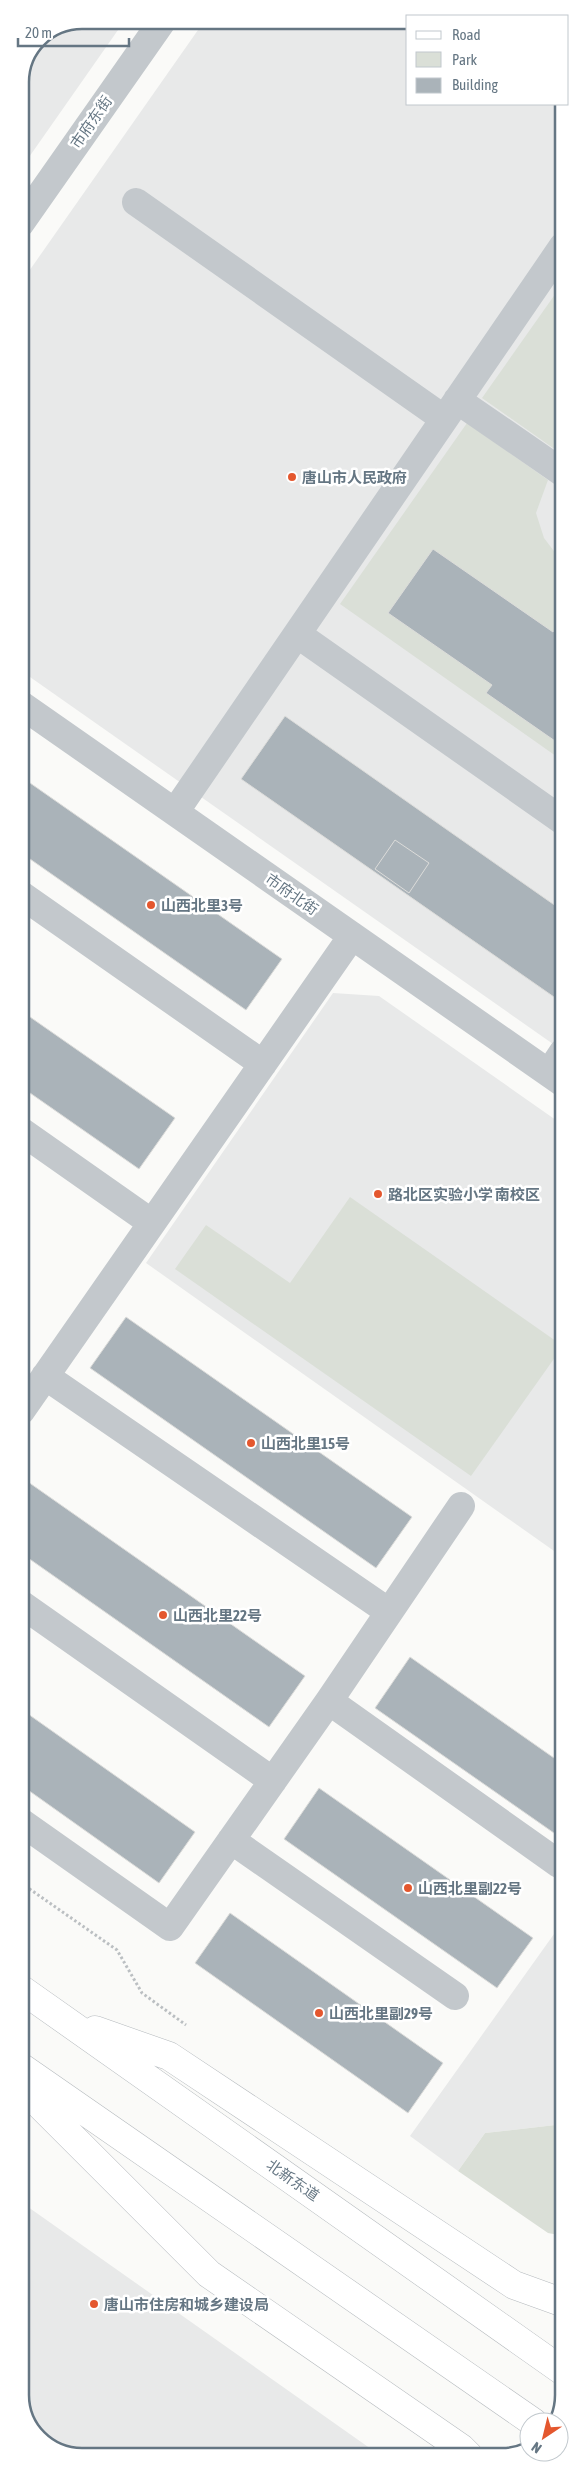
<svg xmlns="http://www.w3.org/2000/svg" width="584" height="2477" font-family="'Asap Condensed','Noto Sans SC',sans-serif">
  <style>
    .built { fill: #e8e9e9 }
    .green { fill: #dadfd7 }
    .building { fill: #aab3b9; stroke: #dcdcda }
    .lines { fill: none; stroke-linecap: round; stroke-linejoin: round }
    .major-casing { stroke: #b5babe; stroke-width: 29 }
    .path { stroke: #bbbfc2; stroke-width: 3; stroke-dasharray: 2.5 2.5; stroke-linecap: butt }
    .minor { stroke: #c3c8cc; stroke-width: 28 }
    .major { stroke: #fff; stroke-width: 28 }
    .poi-dot { fill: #e4572e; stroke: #fff; stroke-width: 2 }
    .labels { text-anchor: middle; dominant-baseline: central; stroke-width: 5; stroke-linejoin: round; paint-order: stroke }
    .street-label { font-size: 15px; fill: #657683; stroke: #fff }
    .poi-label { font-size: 15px; font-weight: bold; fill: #657683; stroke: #fff; text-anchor: start }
    .rim { fill: none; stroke: #657683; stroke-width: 2.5 }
  </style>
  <rect width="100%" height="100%" fill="#fafaf8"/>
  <path class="built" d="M81,20H125L20,170V81L38,38Z
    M205,20H408V104H563V1051L20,670V284Z
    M333,993L379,996L563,1125L564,1558L146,1263Z
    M564,1920V2124L485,2133L458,2171L410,2136Z
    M21,2202L381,2456L74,2457L41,2442L21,2407Z"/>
  <path class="green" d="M563,283V455L482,398Z
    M467,423L548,480L536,513L544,538L563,563V761L340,604Z
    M350,1197L563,1346L471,1476L175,1269L206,1225L290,1283Z
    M564,2124V2236L548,2233L458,2171L485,2133Z"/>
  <path class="building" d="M433,549L553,632L563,619V734L561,733L555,741L486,693L492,685L388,613Z
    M285,716L563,911V985L554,997L241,779Z
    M20,776L282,959L246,1010L20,852Z
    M395,840L429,863L409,893L375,869Z
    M20,1010L175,1118L139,1169L20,1086Z
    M126,1317L412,1517L376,1568L90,1368Z
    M21,1477L305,1676L269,1727L21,1553Z
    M410,1657L564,1765V1840L375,1708Z
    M21,1709L195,1832L159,1883L21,1785Z
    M319,1788L533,1938L497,1988L284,1839Z
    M230,1913L443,2063L408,2113L195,1963Z"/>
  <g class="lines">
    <defs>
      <path id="major" d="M21,1989L564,2372
        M95,2030L169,2056L514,2285L564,2303
        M21,2067L533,2422
        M21,2086L209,2274L461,2448L469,2456"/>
    </defs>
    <use href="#major" class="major-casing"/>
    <path class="path" d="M21,1883L117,1950L142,1993L186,2025"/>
    <path class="minor" d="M136,202L443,418
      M20,224L163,20
      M457,400L563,473
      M297,634L563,821
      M20,704L563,1083
      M175,812L563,246
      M20,894L263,1064
      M549,1073L563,1052
      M21,1131L152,1223
      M45,1376L379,1605
      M21,1411L352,936
      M21,1604L273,1781
      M329,1701L559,1864
      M21,1822L170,1927L329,1701L461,1506
      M231,1840L455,1996"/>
    <use href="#major" class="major"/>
  </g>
  <g class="poi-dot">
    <circle cx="292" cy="477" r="5"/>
    <circle cx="151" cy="905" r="5"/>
    <circle cx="378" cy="1194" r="5"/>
    <circle cx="251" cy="1443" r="5"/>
    <circle cx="163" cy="1615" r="5"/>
    <circle cx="408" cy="1888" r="5"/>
    <circle cx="319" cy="2013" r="5"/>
    <circle cx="94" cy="2304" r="5"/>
  </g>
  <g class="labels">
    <g class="street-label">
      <text transform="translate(91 122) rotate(-55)">市府东街</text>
      <text transform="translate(292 894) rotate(35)">市府北街</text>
      <text transform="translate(293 2180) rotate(35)">北新东道</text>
    </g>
    <g class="poi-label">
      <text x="302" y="477">唐山市人民政府</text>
      <text x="161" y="905">山西北里3号</text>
      <text x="388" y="1194">路北区实验小学 南校区</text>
      <text x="261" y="1443">山西北里15号</text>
      <text x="173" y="1615">山西北里22号</text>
      <text x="418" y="1888">山西北里副22号</text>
      <text x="329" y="2013">山西北里副29号</text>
      <text x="104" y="2304">唐山市住房和城乡建设局</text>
    </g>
  </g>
  <path d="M0 0H584V2477H0ZM82 29H502A53 53 0 0 1 555 82V2395A53 53 0 0 1 502 2448H82A53 53 0 0 1 29 2395V82A53 53 0 0 1 82 29Z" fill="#fff" fill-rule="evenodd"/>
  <path class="rim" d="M82 29H502A53 53 0 0 1 555 82V2395A53 53 0 0 1 502 2448H82A53 53 0 0 1 29 2395V82A53 53 0 0 1 82 29Z"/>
  <rect x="406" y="15" width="162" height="90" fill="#ffffff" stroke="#c1c8cd"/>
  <rect x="416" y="31" width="25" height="8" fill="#ffffff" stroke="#c1c8cd"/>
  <text x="452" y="40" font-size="15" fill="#657683">Road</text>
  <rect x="416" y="52" width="25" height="15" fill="#dadfd7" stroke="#c1c8cd"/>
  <text x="452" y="65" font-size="15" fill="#657683">Park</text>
  <rect x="416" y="78" width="25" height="15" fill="#aab3b9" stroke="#c1c8cd"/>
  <text x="452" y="90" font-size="15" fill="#657683">Building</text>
  <g transform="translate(544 2437) rotate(215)"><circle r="24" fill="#ffffff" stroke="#c1c8cd"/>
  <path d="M0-4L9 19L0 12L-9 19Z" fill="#e4572e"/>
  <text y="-8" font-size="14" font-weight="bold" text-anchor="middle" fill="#657683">N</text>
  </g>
  <path d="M18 38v8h111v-8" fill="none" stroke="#657683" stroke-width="2.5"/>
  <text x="25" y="38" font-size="15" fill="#657683" stroke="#ffffff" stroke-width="4" paint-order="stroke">20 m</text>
</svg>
